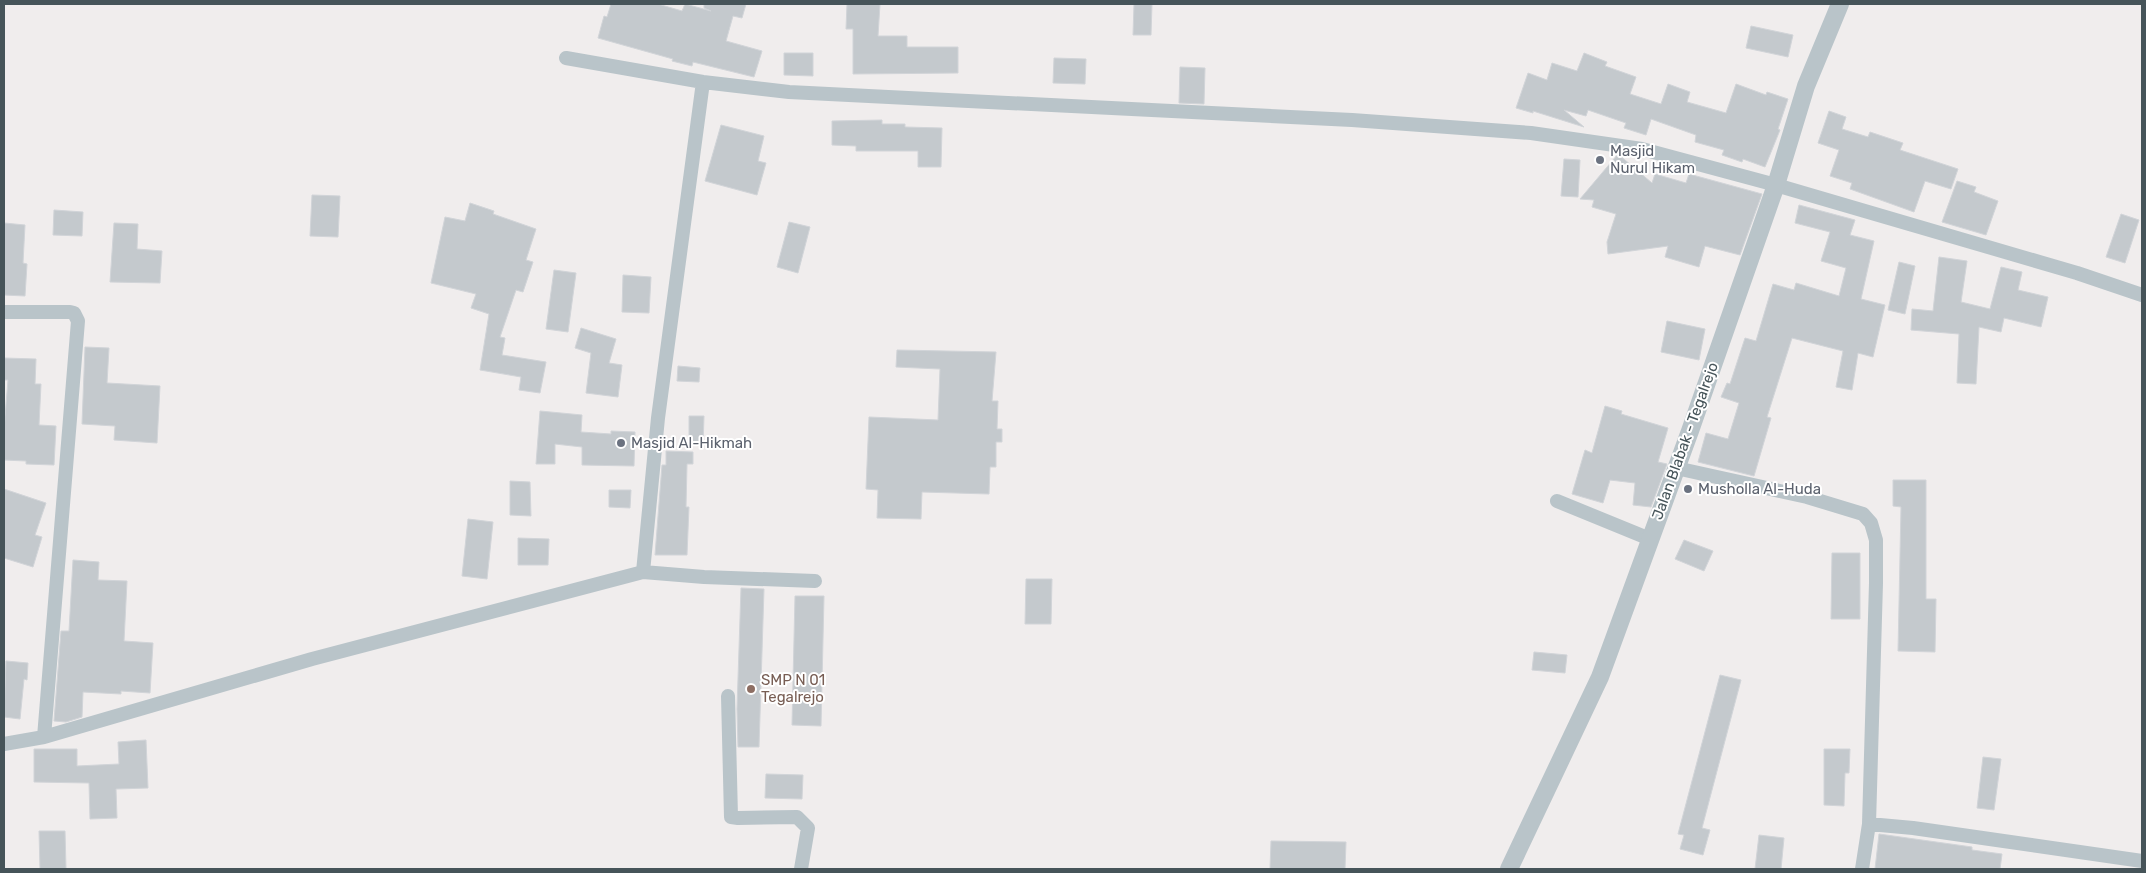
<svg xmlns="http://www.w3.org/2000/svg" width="2146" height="873" font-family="Rubik,sans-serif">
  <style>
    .building { fill: #c4c9cd; stroke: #d1d4d8 }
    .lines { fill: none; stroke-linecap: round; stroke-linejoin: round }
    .minor { stroke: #b9c4c9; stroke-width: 14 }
    .tertiary { stroke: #b9c4c9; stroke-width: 18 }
    .worship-dot { fill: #6b7280; stroke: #fff; stroke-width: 2 }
    .education-dot { fill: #8d6e63; stroke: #fff; stroke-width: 2 }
    .labels { text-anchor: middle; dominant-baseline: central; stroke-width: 4; stroke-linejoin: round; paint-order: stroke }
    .worship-label { font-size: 15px; fill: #5b616d; stroke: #fff; text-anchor: start }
    .street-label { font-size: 15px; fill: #465459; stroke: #fff }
    .education-label { font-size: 15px; fill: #785e54; stroke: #fff; text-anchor: start }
  </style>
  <rect width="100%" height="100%" fill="#f0eded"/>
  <path class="building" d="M611,4H658L682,11L685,4L711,11L704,8V4H746L742,18L733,16L726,41L762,51L754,77L693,62L692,66L672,61L673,59L598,38L604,16L607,17Z
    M847,4H880L878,36H907V47H958V73L853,74V29H846Z
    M1134,4H1152L1151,35H1133Z
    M1751,26L1793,35L1788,57L1746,48Z
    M784,53H813V76L784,75Z
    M1584,53L1607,62L1605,66L1636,77L1630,94L1661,104L1668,84L1690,92L1687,102L1726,113L1736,84L1766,95L1767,92L1788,99L1778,129L1780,130L1765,167L1743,159L1742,162L1722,155L1724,150L1695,142L1696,135L1651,119L1646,135L1624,128L1626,123L1588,110L1586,116L1564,110L1584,127L1533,111V113L1516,108L1528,73L1547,80L1552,63L1577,71Z
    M1054,58L1086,59L1085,84L1053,83Z
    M1180,67L1205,68L1204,104L1179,103Z
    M1829,111L1846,117L1842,129L1868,137L1870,132L1903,143L1900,150L1958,169L1951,189L1925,181L1914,212L1850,189L1852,183L1830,176L1839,150L1818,143Z
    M882,120V124H905V127L942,128L941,167H918V151H856V146L832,145V121Z
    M721,125L764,136L758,161L766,163L757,195L705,181Z
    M1618,154L1652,183L1655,174L1686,183L1689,174L1762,194L1740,255L1705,246L1699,267L1665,257L1668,246L1608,254L1607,242L1616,214L1592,207L1594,200L1580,199Z
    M1564,159L1580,160L1578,197L1561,196Z
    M1957,181L1976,187L1974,192L1998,201L1986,235L1942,222Z
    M312,195L340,196L338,237L310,236Z
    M470,203L494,211L493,214L536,229L526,260L533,262L523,292L516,290L500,337L505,338L502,355L546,362L540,393L519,390L521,377L480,370L489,314L471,308L476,294L431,283L445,217L465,221Z
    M1799,205L1855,220L1850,235L1874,241L1861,299L1885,305L1873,357L1858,353L1852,390L1836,387L1843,351L1792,338L1767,417L1771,418L1754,476L1698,462L1706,433L1728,439L1739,403L1721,397L1727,383L1730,384L1745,338L1756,341L1773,284L1794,290L1796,283L1839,296L1846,268L1821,261L1830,232L1795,223Z
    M54,210L83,212L82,236L53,235Z
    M2121,214L2139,220L2125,263L2106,257Z
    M789,222L810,227L798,273L777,267Z
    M4,223L25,225L23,263L27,264L25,296L4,295Z
    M114,223L138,224L137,249L162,251L160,283L110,282Z
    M1939,257L1967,261L1961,302L1990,309L2001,267L2022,272L2018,290L2048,297L2041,327L2004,318L2001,332L1979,327L1976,384L1957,383L1959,334L1911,330L1912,309L1933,311Z
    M1899,262L1915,266L1905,314L1888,310Z
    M554,270L576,273L568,332L546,329Z
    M623,275L651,277L649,313L622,312Z
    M1667,321L1705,329L1699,360L1661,352Z
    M581,328L616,339L609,363L622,365L618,397L586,393L591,353L575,348Z
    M85,347L109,348L107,383L160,386L157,443L114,440L115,426L82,424Z
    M897,350L996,352L992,401H998L997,429H1002V442H996V467H990L989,494L922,492L921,519L877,518L878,490L866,489L869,417L938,420L940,369L896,367Z
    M4,358L36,359L35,384H41L39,425L56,426L54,465L26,464V461L4,460V429L8,380H4Z
    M678,366L700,368L699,382L677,381Z
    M1605,406L1622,411L1621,414L1668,428L1658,462L1667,464L1651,507L1633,505L1635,483L1610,480L1603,503L1572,494L1585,450L1592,453Z
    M540,411L582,415L581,432L611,434V431L635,432L634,466L582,465V447L555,444V464H536Z
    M689,416H704L703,446L689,445Z
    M666,451L693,452V464H687L686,507H689L687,555H655L662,465H666Z
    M1893,480H1926V599H1936L1935,652L1898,651L1901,507L1893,506Z
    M510,481L530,482L531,516L510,515Z
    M4,489L46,503L35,535L42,537L33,567L4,558Z
    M609,490H631L630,508L609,507Z
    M468,519L493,522L487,579L462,576Z
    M518,538L549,539L548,565H518Z
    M1684,540L1713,551L1704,571L1675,559Z
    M1832,553H1860V619H1831Z
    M73,560L99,562L98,580L127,581L124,641L153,643L150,693L121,691V694L83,692L82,717L66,722L54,721L61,631H69Z
    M1026,579H1052L1051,624H1025Z
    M741,588L764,589L759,747H738L737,709Z
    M795,596H824L821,726L792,725Z
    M1534,652L1567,655L1565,673L1532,670Z
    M6,661L28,663L27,680L24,679L20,719L4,717Z
    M1720,675L1741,680L1702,828L1710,830L1703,855L1680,849L1684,835L1678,834Z
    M146,740L148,788L116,789L117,818L90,819L89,783L34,782V749H77V766L119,764L118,742Z
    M1824,749H1850L1849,773H1845L1844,806L1824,805Z
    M1983,757L2001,759L1994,810L1977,808Z
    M766,774L803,775L802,799L765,798Z
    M39,831H65L66,869H40Z
    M1879,834L1972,847V850L2002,854L2000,869H1875Z
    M1759,835L1784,838L1781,869H1755Z
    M1271,841L1346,842L1345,869H1270Z"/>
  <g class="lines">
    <path class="minor" d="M566,58L703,82L789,92L1352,120L1531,133L1642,149L1776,185L2077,273L2142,295
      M4,312H70L74,313L78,321L44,737
      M1676,468L1807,497L1863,514L1871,523L1876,540V583L1869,824L1913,828L2142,861
      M1557,501L1650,539
      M643,572L704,577L815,581
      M728,696L731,817L738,818L797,817L808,828L801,869
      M4,744L44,737L312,659L643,572L658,418L703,82
      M1862,869L1869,824"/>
    <path class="tertiary" d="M1509,869L1600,677L1690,431L1776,185L1806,86L1840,4"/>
  </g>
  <g class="worship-dot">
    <circle cx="1600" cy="160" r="5"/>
    <circle cx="621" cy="443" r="5"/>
    <circle cx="1688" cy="489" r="5"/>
  </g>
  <circle class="education-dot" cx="751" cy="689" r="5"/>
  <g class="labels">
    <g class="worship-label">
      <text x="1610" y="151">Masjid<tspan x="1610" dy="17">Nurul Hikam</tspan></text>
      <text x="631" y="443">Masjid Al-Hikmah</text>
      <text x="1698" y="489">Musholla Al-Huda</text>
    </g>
    <g class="street-label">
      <text transform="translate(1685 441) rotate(-70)">Jalan Blabak - Tegalrejo</text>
    </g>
    <g class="education-label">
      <text x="761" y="680">SMP N 01<tspan x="761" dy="17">Tegalrejo</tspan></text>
    </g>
  </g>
  <rect width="2146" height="873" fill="none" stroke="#465459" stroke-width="10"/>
</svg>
